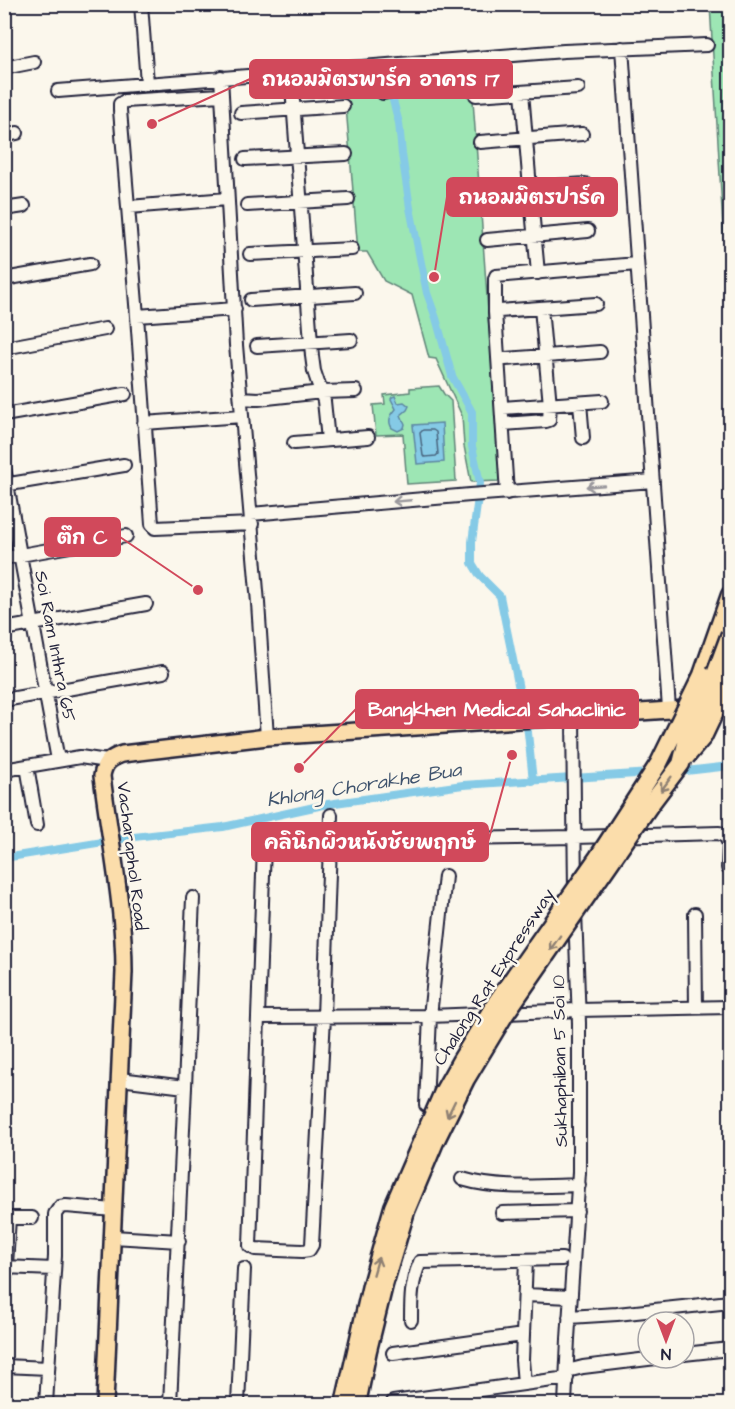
<svg xmlns="http://www.w3.org/2000/svg" width="735" height="1409" font-family="'Architects Daughter','Playpen Sans Thai',sans-serif">
  <style>
    .green { fill: #9de6b4; stroke: #608478; stroke-width: 1.5 }
    .water { fill: #85cae6; stroke: #5d87a2; stroke-width: 1.5 }
    .lines { fill: none; stroke-linecap: round; stroke-linejoin: round }
    .shore { stroke: #4a657f; stroke-width: 1.5 }
    .canal { stroke: #85cae6; stroke-width: 8 }
    .minor-casing { stroke: #22223b; stroke-width: 16 }
    .major-casing { stroke: #22223b; stroke-width: 20 }
    .highway-casing { stroke: #22223b; stroke-width: 21 }
    .minor { stroke: #fbf7ec; stroke-width: 12 }
    .major { stroke: #fbddab; stroke-width: 15 }
    .highway { stroke: #fbddab; stroke-width: 16 }
    .highway-bridge-casing { stroke: #22223b; stroke-width: 21; stroke-linecap: butt }
    .highway-bridge { stroke: #fbddab; stroke-width: 16 }
    .oneway { stroke: #99979c }
    .oneway2 { stroke: #8e8073 }
    .labels { text-anchor: middle; dominant-baseline: central; stroke-width: 5; stroke-linejoin: round; paint-order: stroke }
    .street-label { font-size: 18px; fill: #22223b; stroke: #fbf7ec }
    .water-label { font-size: 20px; font-style: italic; fill: #40546e; stroke: #fbf7ec }
    .leader { fill: none; stroke: #d1495b; stroke-width: 2 }
    .callout-dot { fill: #d1495b; stroke: #fbf7ec; stroke-width: 2 }
    .callout { fill: #d1495b; stroke: #d1495b; stroke-width: 2 }
    .callout-label { font-size: 20px; text-anchor: middle; font-weight: bold; fill: #fff }
  </style>
  <rect width="100%" height="100%" fill="#fbf7ec"/>
  <filter id="ink" filterUnits="userSpaceOnUse"><feTurbulence type="fractalNoise" baseFrequency=".0167" numOctaves="2"/><feDisplacementMap in="SourceGraphic" scale="12" xChannelSelector="R" yChannelSelector="G"/><feConvolveMatrix kernelMatrix="1 2 1 2 8 2 1 2 1" color-interpolation-filters="sRGB"/></filter>
  <g filter="url(#ink)">
    <path class="green" d="M710,5H730V347Z
      M471,72L500,481L471,482L464,446L462,416L436,359L429,358L412,295L384,281L367,252H358L344,82Z
      M439,386L444,394L451,401L456,481L407,484L403,434L376,435L373,405L385,404L384,395L410,392V388Z"/>
    <path class="water" d="M395,396L398,403L404,402L409,406L407,410L401,415L405,424L404,428L398,431L392,428C387,420 391,415 396,409L391,399L392,397Z
      M442,423L444,462L417,464L413,425Z"/>
    <g class="lines">
      <path class="shore" d="M423,430H433L436,432L438,454L436,456L425,457L423,456L420,433Z"/>
      <path class="canal" d="M387,78L399,123L402,154L410,208L427,293L436,318L452,376L472,412V446L480,483L472,542V563L480,576L500,596L528,733L533,781
        M677,772L730,766
        M4,858L134,837L223,827L328,804L463,785L652,773"/>
      <defs>
        <path id="minor" d="M141,4L147,83
          M622,48C636,269 655,489 669,709
          M4,68L34,62
          M221,77L236,345L258,603L267,737
          M292,87L312,356L314,371L324,401L328,440
          M58,91L564,51L707,45
          M522,92L530,188L538,273
          M383,93L397,90
          M221,95L125,101L120,104V110L137,316L152,524L155,528L252,524
          M476,95L578,88
          M241,113L343,106
          M4,136L17,133
          M480,142L582,134
          M245,159L346,154
          M484,191L585,184
          M247,205L348,199
          M129,207L227,199
          M4,209L24,206
          M487,240L588,231
          M250,254L352,249
          M4,279L90,264
          M251,300L355,293
          M499,311L596,304
          M137,316L235,309
          M257,346L351,340
          M4,348L105,329
          M505,359L600,352
          M241,398L258,399L322,392L356,391
          M580,403L583,438
          M502,408L602,401
          M4,415L125,394
          M144,423L242,416
          M503,424L546,421L549,420L550,405L541,308
          M294,443L368,437
          M4,468L58,760
          M4,485L124,465
          M507,493L495,312V279L496,276L637,264
          M251,514L470,495L653,481
          M4,558L126,536
          M4,629L146,604
          M4,700L163,672
          M573,717L575,891
          M27,766L37,825
          M4,770L80,757L107,761
          M394,840L575,837L719,833L726,837L729,844L728,868
          M264,846L250,1246L255,1249L302,1251L309,1250L312,1245L324,1017L331,815
          M445,876L430,1016L578,1010L730,1007
          M695,914L696,1008
          M259,1017L430,1016L426,1105
          M120,1079L185,1087L193,898
          M462,1179C499,1190 540,1186 579,1185
          M502,1213L577,1211
          M4,1218H32
          M113,1237L179,1241
          M4,1267L54,1269
          M525,1295L571,1297
          M4,1296L9,1218
          M569,1317L617,1314L730,1302
          M411,1320C411,1298 411,1283 420,1262L562,1259
          M393,1353L523,1335
          M684,1354L730,1349
          M4,1366L48,1368
          M567,1371L583,1367L656,1358
          M524,1383L522,1360L526,1260
          M393,1402L567,1378
          M46,1404L55,1256V1214L60,1207L66,1206L114,1210
          M170,1404L185,1087
          M238,1404L244,1269
          M565,1404L568,1339L579,1172V1023L575,911"/>
        <path id="major" d="M105,1404L124,972C124,905 110,842 102,776C104,763 110,758 122,754L267,737L730,706"/>
        <path id="highway" d="M702,675L730,595"/>
      </defs>
      <use href="#minor" class="minor-casing"/>
      <use href="#major" class="major-casing"/>
      <use href="#highway" class="highway-casing"/>
      <use href="#minor" class="minor"/>
      <use href="#major" class="major"/>
      <use href="#highway" class="highway"/>
      <defs>
        <path id="highway-bridge" d="M686,757L703,737L730,680
          M344,1404L371,1285L393,1207L443,1092L461,1060L497,1001L598,857L659,763L702,675
          M357,1404L368,1350L384,1285L406,1211L435,1142L466,1079L504,1016L650,805L681,764L687,740L704,704L730,634"/>
      </defs>
      <use href="#highway-bridge" class="highway-bridge-casing"/>
      <use href="#highway-bridge" class="highway-bridge"/>
    </g>
    <defs><path id="oneway-shaft" d="M-6 0H5M1.5-3L5.5 0L1.5 3" fill="none" stroke-width="1.6" stroke-linecap="round" stroke-linejoin="round" transform="scale(1.5)"/></defs>
    <g class="oneway">
      <use href="#oneway-shaft" transform="translate(595 486) rotate(176)"/>
      <use href="#oneway-shaft" transform="translate(402 501) rotate(175)"/>
    </g>
    <g class="oneway2">
      <use href="#oneway-shaft" transform="translate(666 784) rotate(127)"/>
      <use href="#oneway-shaft" transform="translate(555 943) rotate(125)"/>
      <use href="#oneway-shaft" transform="translate(451 1109) rotate(116)"/>
      <use href="#oneway-shaft" transform="translate(376 1266) rotate(-74)"/>
    </g>
  </g>
  <g class="labels">
    <g class="street-label">
      <text transform="translate(55 646) rotate(79)">Soi Ram Inthra 65</text>
      <text transform="translate(132 856) rotate(83)">Vacharaphol Road</text>
      <text transform="translate(494 977) rotate(-57)">Chalong Rat Expressway</text>
      <text transform="translate(560 1061) rotate(-91)">Sukhaphiban 5 Soi 10</text>
    </g>
    <g class="water-label">
      <text transform="translate(364 785) rotate(-9)">Khlong Chorakhe Bua</text>
    </g>
  </g>
  <path class="leader" d="M152 124L250 79M434 277L447 197M198 590L120 537M299 768L356 709M512 755L488 842"/>
  <g class="callout-dot">
    <circle cx="152" cy="124" r="6"/>
    <circle cx="434" cy="277" r="6"/>
    <circle cx="198" cy="590" r="6"/>
    <circle cx="299" cy="768" r="6"/>
    <circle cx="512" cy="755" r="6"/>
  </g>
  <g class="callout">
    <rect x="250" y="60" width="262" height="38" rx="6"/>
    <rect x="447" y="178" width="170" height="38" rx="6"/>
    <rect x="45" y="518" width="75" height="38" rx="6"/>
    <rect x="356" y="690" width="282" height="38" rx="6"/>
    <rect x="252" y="823" width="236" height="38" rx="6"/>
  </g>
  <g class="callout-label">
    <text x="381" y="86">ถนอมมิตรพาร์ค อาคาร 17</text>
    <text x="532" y="204">ถนอมมิตรปาร์ค</text>
    <text x="82" y="544">ตึก C</text>
    <text x="497" y="716">Bangkhen Medical Sahaclinic</text>
    <text x="370" y="849">คลินิกผิวหนังชัยพฤกษ์</text>
  </g>
  <rect width="735" height="1409" fill="none" stroke="#fbf7ec" stroke-width="24"/>
  <rect x="12" y="12" width="711" height="1385" fill="none" stroke="#22223b" stroke-width="2" filter="url(#ink)"/>
  <g transform="translate(666 1340) rotate(180)"><circle r="28" fill="#fbf7ec" stroke="#a4a2a5" stroke-width="1.5"/>
  <path d="M0-4.5L10 22L0 15L-10 22Z" fill="#d1495b"/>
  <text y="-9" font-size="16" font-weight="bold" text-anchor="middle" fill="#22223b">N</text>
  </g>
</svg>
